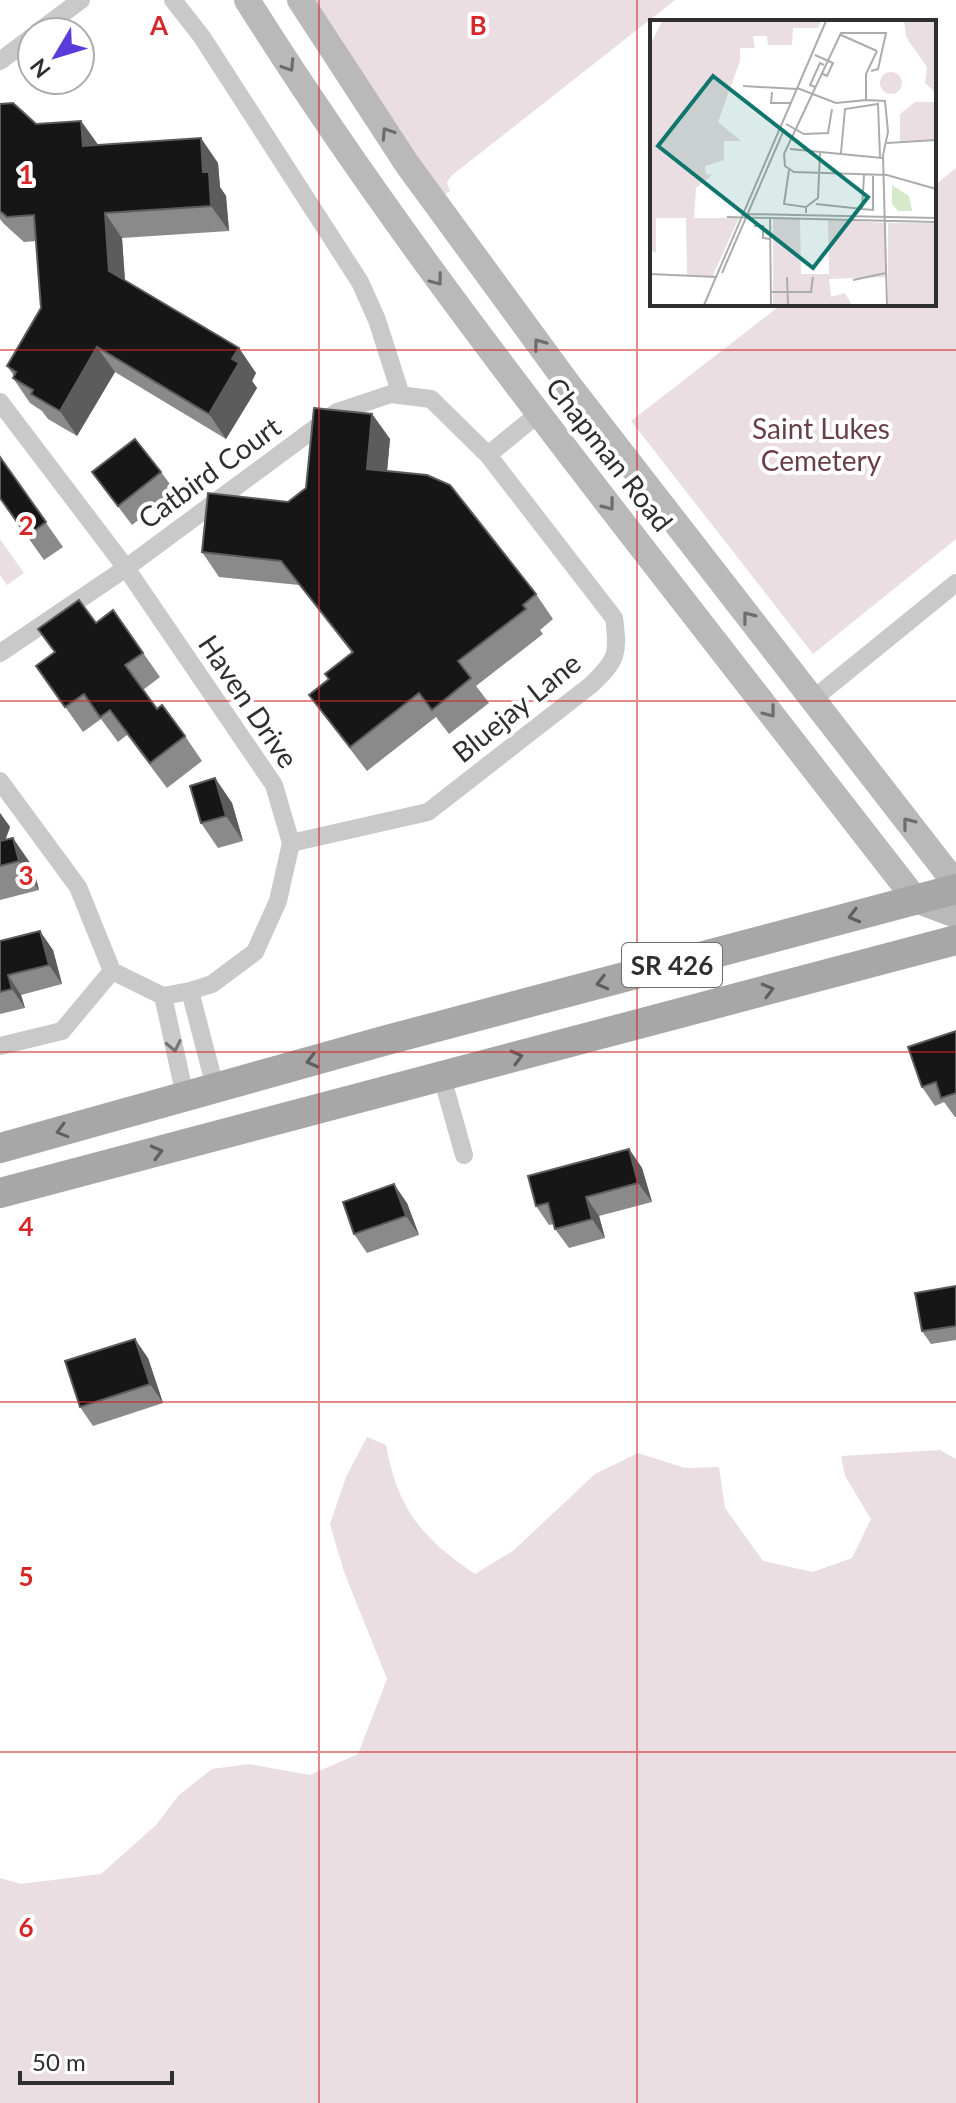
<svg xmlns="http://www.w3.org/2000/svg" width="956" height="2103" font-family="Lato,sans-serif">
  <style>
    .green { fill: #ebdee2 }
    .lines { fill: none; stroke-linecap: round; stroke-linejoin: round }
    .street { stroke: #c9c9c9; stroke-width: 18 }
    .secondary { stroke: #b9b9b9; stroke-width: 26 }
    .primary { stroke: #a7a7a7; stroke-width: 30 }
    .wall { fill: #8a8a8a }
    .shaded-wall { fill: #5c5c5c }
    .building { fill: #161616; stroke: #5c5c5c; stroke-width: 2 }
    .oneway { stroke: #6d6d6d }
    .oneway2 { stroke: #5f5f5f }
    .oneway3 { stroke: #747474 }
    .grid { fill: none; stroke: #d62828; stroke-width: 2; stroke-opacity: 0.55 }
    .labels { text-anchor: middle; dominant-baseline: central; stroke-width: 8; stroke-linejoin: round; paint-order: stroke }
    .shield { fill: #fff; stroke: #6d6d6d; stroke-width: 2 }
    .shield-label { font-size: 26px; font-weight: bold; fill: #2f2f2f }
    .park-label { font-size: 28px; fill: #683f47; stroke: #fff }
    .street-label { font-size: 28px; fill: #2f2f2f; stroke: #fff }
    .inset-road { fill: none; stroke: #acacac; stroke-width: 2 }
    .view { fill: #0f766e; fill-opacity: 0.15; stroke: #0f766e; stroke-width: 4 }
    .inset-edge { fill: none; stroke: #2f2f2f; stroke-width: 4 }
    .grid-label { font-size: 26px; text-anchor: middle; font-weight: bold; fill: #d62828; stroke: #fff; stroke-width: 8; stroke-linejoin: round; paint-order: stroke }
  </style>
  <rect width="100%" height="100%" fill="#fff"/>
  <path class="green" d="M314,0H675L451,176L447,183L450,191L444,195L416,157Z
    M956,168V539L813,654L631,421L782,304H934V186Z
    M0,539L24,573L7,585L0,575Z
    M367,1437L386,1445C398,1510 422,1538 475,1574L514,1550L595,1474L638,1453L685,1468L719,1467L725,1508L763,1561L813,1572L852,1558L871,1519L845,1476L841,1456L940,1450L956,1459V2103H0V1878L21,1884L101,1874L156,1825L179,1795L212,1769L249,1764L310,1775L358,1754L387,1679L344,1572L330,1524L346,1477Z"/>
  <g class="lines">
    <path class="street" d="M173,0L202,37L360,282L377,320L401,395
      M38,32L81,0
      M0,61L32,37
      M0,402L126,568L274,785L291,843L278,901L255,952L212,984L190,991L163,996L112,971L62,1031L0,1046
      M0,653L126,568L337,412L391,394L431,399L488,455
      M812,700L956,583
      M0,781L78,887L112,971
      M291,843L428,812L591,685C617,660 619,654 614,618L488,455L538,414
      M190,991L215,1087
      M163,996L185,1096
      M442,1077L464,1155"/>
    <path class="secondary" d="M247,0C364,186 495,358 629,531C725,654 820,777 916,900L956,915
      M300,0L407,164L568,384L956,884"/>
    <path class="primary" d="M0,1148L387,1040L956,889
      M0,1193L956,940"/>
  </g>
  <path class="wall" d="M0,104L36,124L81,121L98,145L218,163L220,187L226,196L229,231L122,238L125,281L256,373L252,381L257,388L226,439L115,372L77,436L48,419L42,411L30,403L13,378L14,376L7,366L41,308L36,241L24,242L4,224L0,219Z
    M372,414L390,439L387,471L536,594L553,619L540,630L543,634L476,686L489,703L449,734L436,717L367,771L327,719L309,695L329,680L352,653L299,585L219,577L202,552L288,502L306,488Z
    M0,457L63,547L44,560L0,498Z
    M92,472H161L175,491L132,525Z
    M113,610L160,677L143,690L157,709L185,736L202,761L167,788L127,735L118,742L101,719L83,732L36,666Z
    M215,778L232,803L243,841L218,848L201,823Z
    M0,813L10,827L5,840L33,867L39,890L0,900Z
    M0,941L53,950L62,984L21,995L25,1008L0,1014Z
    M956,1031V1117H955L944,1102L935,1106L922,1087Z
    M629,1149L642,1168L652,1202L599,1216L605,1238L569,1248L555,1229L554,1224L549,1225L536,1206Z
    M407,1203L419,1235L367,1253L354,1234Z
    M956,1286V1340L931,1344L922,1331Z
    M148,1358L163,1403L93,1426L80,1407Z"/>
  <path class="shaded-wall" d="M81,121L99,146H83Z
    M201,138L218,163L220,187L226,196L229,231L211,206L203,172Z
    M105,213L122,238L126,296L109,271Z
    M97,347L115,372L77,436L60,411Z
    M239,348L256,373L252,381L257,388L226,439L209,414L232,359Z
    M372,414L390,439L385,494L367,469Z
    M215,778L232,803L243,841L226,816Z
    M0,813L10,827L0,855Z
    M13,838L33,867L39,890L19,861Z
    M40,931L53,950L62,984L49,965Z
    M8,975L21,995L25,1008L12,989Z
    M629,1149L642,1168L652,1202L638,1183Z
    M394,1184L407,1203L419,1235L406,1216Z
    M586,1197L599,1216L605,1238L592,1219Z
    M135,1339L148,1358L163,1403L150,1384Z"/>
  <path class="building" d="M13,103L36,124L81,121L83,146L201,138L203,172H209L211,206L105,213L109,271L239,348L232,359L239,363L209,414L97,347L60,411L31,394L33,390L13,378L16,372L7,366L41,308L34,215L7,217L0,211V104Z
    M314,408L372,414L367,469L427,475L450,485L536,594L523,605L526,609L458,661L471,678L432,710L419,693L350,747L309,695L329,679L325,674L353,652L281,561L202,552L208,493L288,502L306,488Z
    M135,439L161,472L118,506L92,472Z
    M0,457L46,522L27,536L0,498Z
    M79,600L96,623L113,610L143,653L125,665L157,709L162,705L185,736L150,763L110,710L100,717L84,694L65,707L36,666L55,652L38,629Z
    M215,778L226,816L201,823L190,786Z
    M13,838L19,861L0,866V841Z
    M40,931L49,965L8,975L12,989L0,992V941Z
    M956,1031V1093L941,1098L936,1082L922,1087L908,1047Z
    M629,1149L638,1183L586,1197L592,1219L555,1229L548,1203L536,1206L528,1176Z
    M394,1184L406,1216L354,1234L343,1202Z
    M956,1286V1326L922,1331L915,1293Z
    M135,1339L150,1384L80,1407L65,1361Z"/>
  <defs><path id="oneway-chevron" d="M-2-3.5L2.5 0L-2 3.5" fill="none" stroke-width="1.6" stroke-linecap="round" stroke-linejoin="round" transform="scale(2)"/></defs>
  <g class="oneway">
    <use href="#oneway-chevron" transform="translate(289 66) rotate(57)"/>
    <use href="#oneway-chevron" transform="translate(387 133) rotate(-123)"/>
    <use href="#oneway-chevron" transform="translate(437 280) rotate(53)"/>
    <use href="#oneway-chevron" transform="translate(539 344) rotate(-126)"/>
    <use href="#oneway-chevron" transform="translate(609 505) rotate(52)"/>
    <use href="#oneway-chevron" transform="translate(748 617) rotate(-128)"/>
    <use href="#oneway-chevron" transform="translate(770 712) rotate(52)"/>
    <use href="#oneway-chevron" transform="translate(908 823) rotate(-128)"/>
  </g>
  <g class="oneway2">
    <use href="#oneway-chevron" transform="translate(854 916) rotate(165)"/>
    <use href="#oneway-chevron" transform="translate(602 983) rotate(165)"/>
    <use href="#oneway-chevron" transform="translate(768 990) rotate(-15)"/>
    <use href="#oneway-chevron" transform="translate(517 1057) rotate(-15)"/>
    <use href="#oneway-chevron" transform="translate(312 1061) rotate(165)"/>
    <use href="#oneway-chevron" transform="translate(62 1131) rotate(164)"/>
    <use href="#oneway-chevron" transform="translate(157 1152) rotate(-15)"/>
  </g>
  <use class="oneway3" href="#oneway-chevron" transform="translate(174 1046) rotate(78)"/>
  <path class="grid" d="M319,0V2103M637,0V2103M0,350H956M0,701H956M0,1052H956M0,1402H956M0,1752H956"/>
  <g class="labels">
    <rect class="shield" x="622" y="943" width="100" height="44" rx="6"/>
    <g class="shield-label">
      <text x="672" y="965">SR 426</text>
    </g>
    <g class="park-label">
      <text x="821" y="428">Saint Lukes<tspan x="821" dy="32">Cemetery</tspan></text>
    </g>
    <g class="street-label">
      <text transform="translate(610 454) rotate(52)">Chapman Road</text>
      <text transform="translate(209 472) rotate(-36)">Catbird Court</text>
      <text transform="translate(249 701) rotate(56)">Haven Drive</text>
      <text transform="translate(516 707) rotate(-39)">Bluejay Lane</text>
    </g>
  </g>
  <g transform="translate(650 20)">
    <rect width="286" height="286" fill="#fff"/>
    <path d="M12,1H171L168,8H143L142,25H118L117,16H103L105,28H90V41L68,102L91,121H74V140L55,146L56,154L62,155L46,168L44,198H89L62,257L37,255L36,198H6V233L0,230V26ZM254,1H286V73L275,63L277,47L256,17ZM230 63a11 11 0 1 1 22 0a11 11 0 1 1-22 0ZM265,82H286V120L250,121V94ZM123,199H150L151,254H179L178,199L236,203V257L179,259L181,277L195,273L202,285H123ZM238,203H286V285H238Z" fill="#ebdee2"/>
    <path d="M242,165L259,176L262,191H248L242,184Z" fill="#d6eacb"/>
    <path class="inset-road" d="M191,15L227,31M165,35L183,43L177,56L171,53M93,66L147,69M165,67L160,65L170,43L174,45M147,68L186,83L216,80V54L227,31M122,72L121,83H141M216,80L235,81L238,112L233,135L237,285M136,104L154,114L178,113L182,89M237,123L286,120M140,129L232,138M191,133L195,89L228,84L230,137M134,134L191,13H236L228,49L221,51M134,134L135,146L144,152L237,155L286,169M139,150L134,184L156,187V193M166,184L212,189L214,155M156,187L168,178L170,133M212,189L223,190V156M98,194L286,198M77,197L286,202M120,197L121,285M104,206H113V218L120,219M72,253L133,112M0,254L66,257M137,257L138,285M203,260L236,253M121,272H161L163,257M54,285L176,1"/>
    <path class="view" d="M63,56L218,177L163,248L8,126Z"/>
    <rect width="286" height="286" class="inset-edge"/>
  </g>
  <g class="grid-label">
    <text x="159" y="35">A</text>
    <text x="478" y="35">B</text>
    <text x="26" y="184">1</text>
    <text x="26" y="535">2</text>
    <text x="26" y="885">3</text>
    <text x="26" y="1236">4</text>
    <text x="26" y="1586">5</text>
    <text x="26" y="1937">6</text>
  </g>
  <g transform="translate(56 56) rotate(232)"><circle r="38" fill="#ffffff" stroke="#acacac" stroke-width="2"/>
  <path d="M0-6L14 30L0 20L-14 30Z" fill="#5a3cdb"/>
  <text y="-12" font-size="22" font-weight="bold" text-anchor="middle" fill="#2f2f2f">N</text>
  </g>
  <path d="M20 2071v12h152v-12" fill="none" stroke="#2f2f2f" stroke-width="4"/>
  <text x="32" y="2071" font-size="24" fill="#2f2f2f" stroke="#ffffff" stroke-width="6" paint-order="stroke">50 m</text>
</svg>
